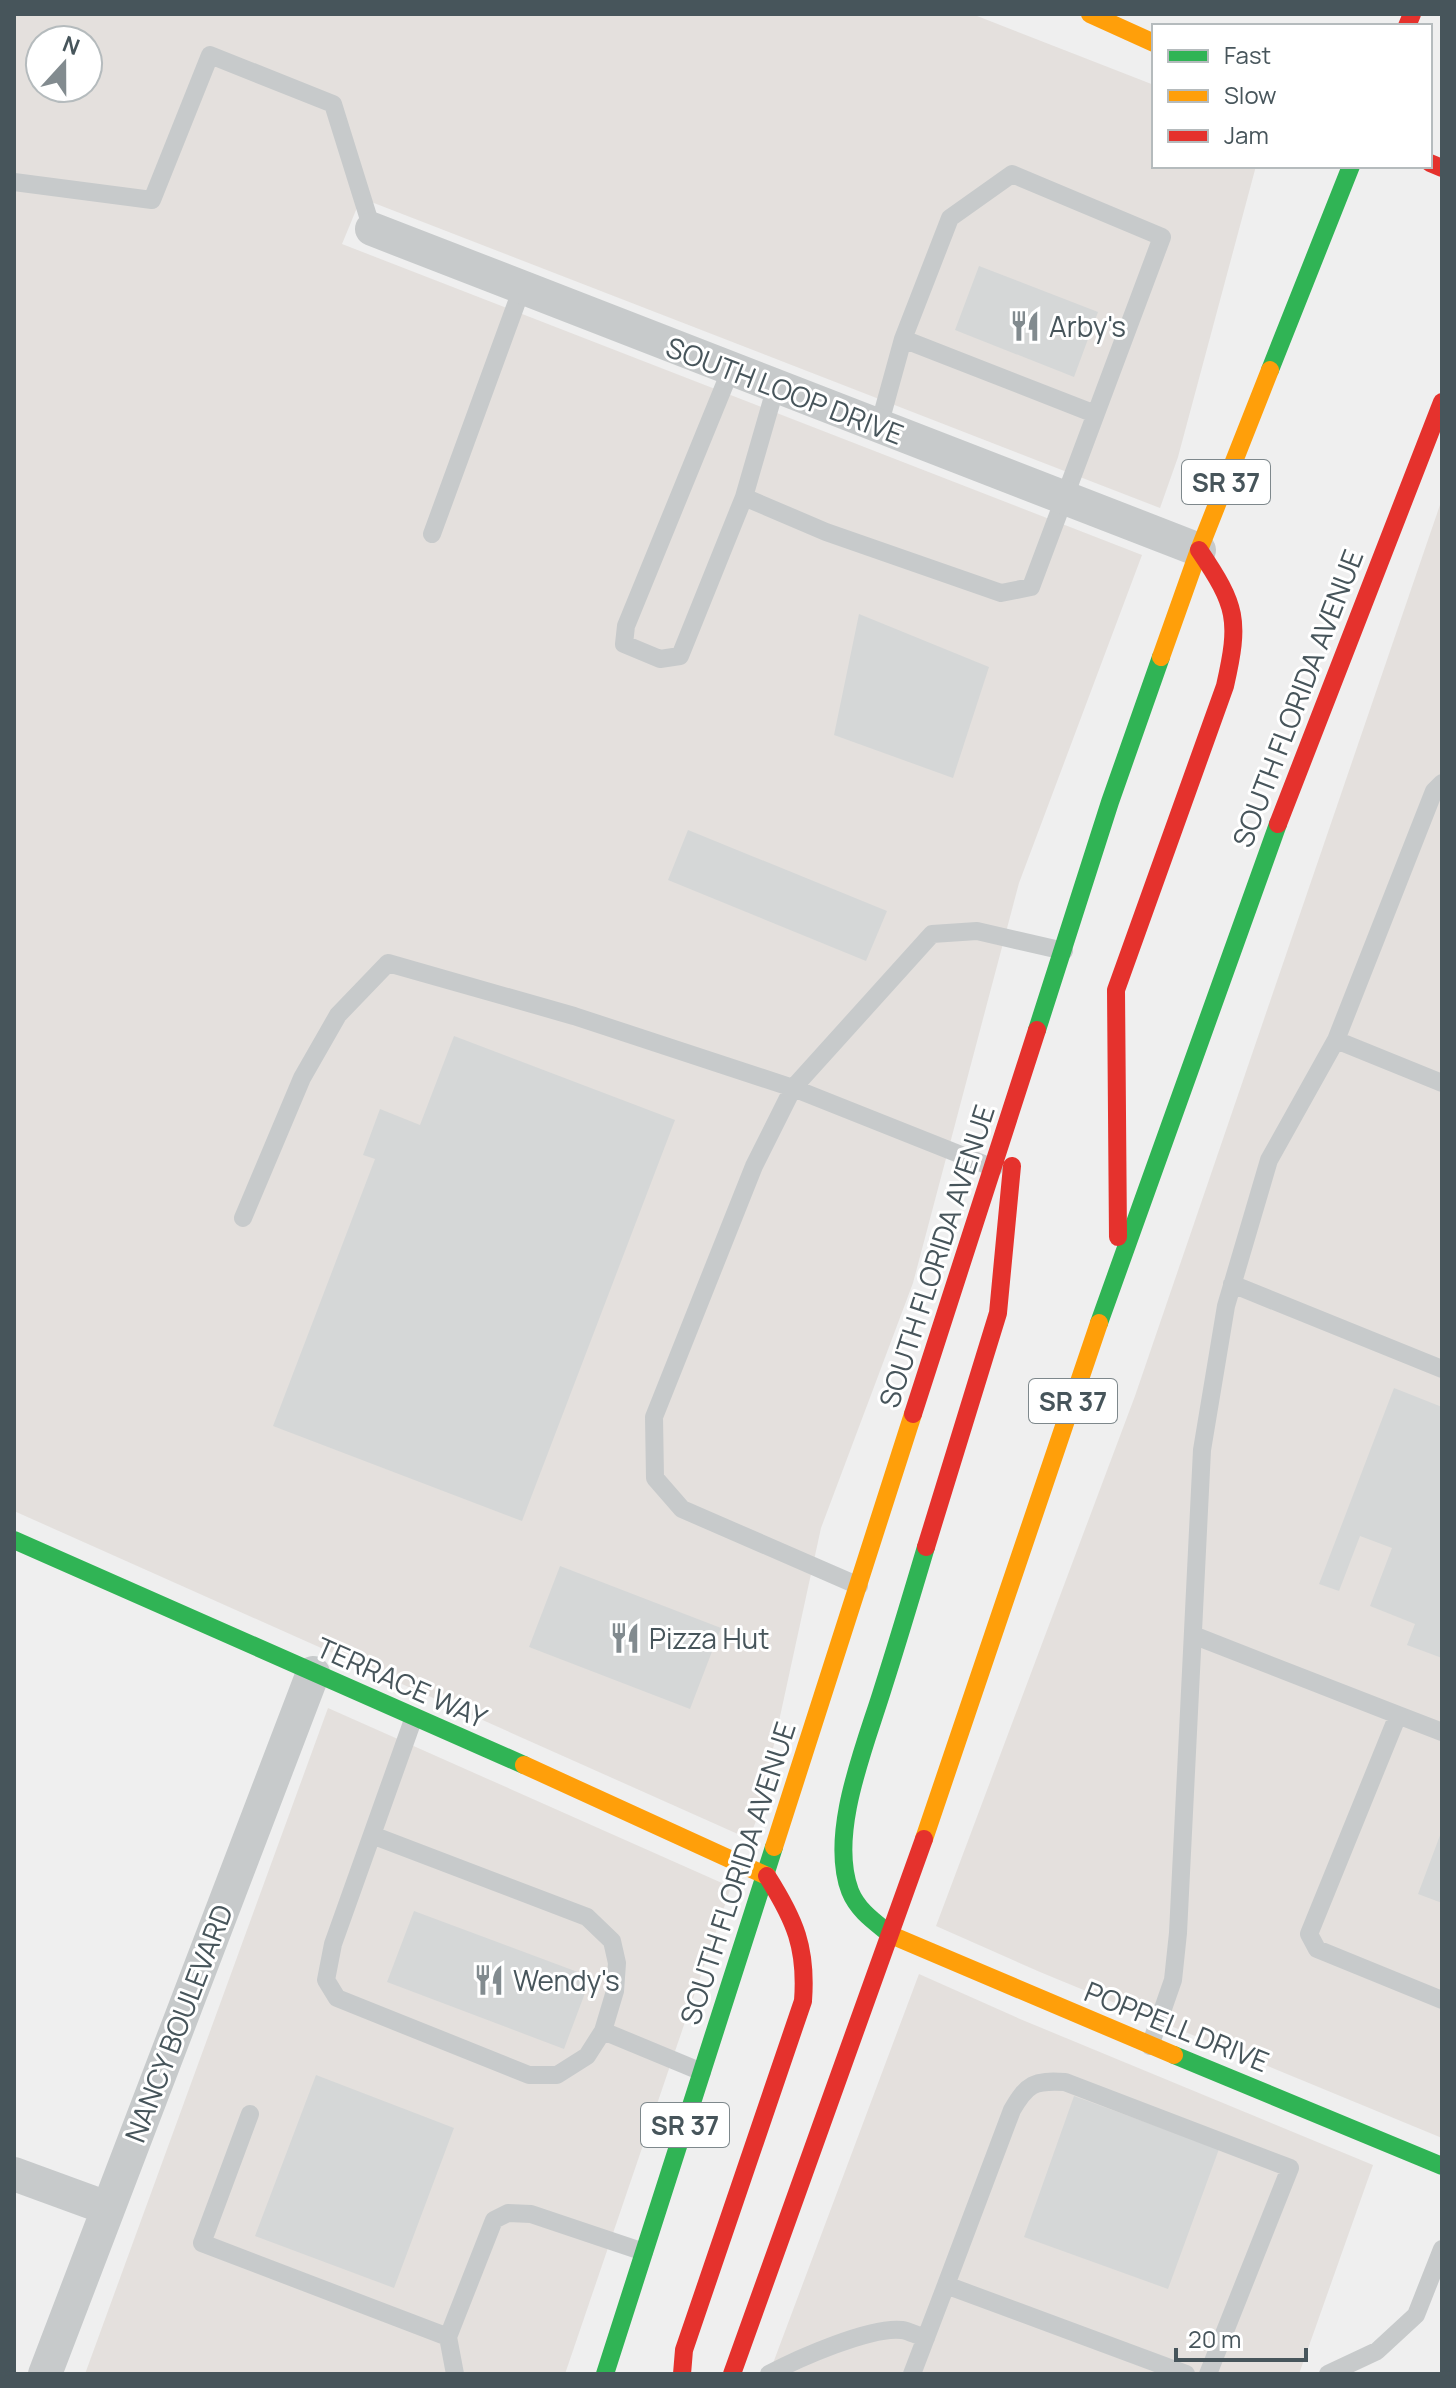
<svg xmlns="http://www.w3.org/2000/svg" width="1456" height="2388" font-family="Manrope,sans-serif">
  <style>
    .commercial { fill: #e4e0dd; fill-rule: evenodd }
    .building { fill: #d5d7d7 }
    .lines { fill: none; stroke-linecap: round; stroke-linejoin: round }
    .lane { stroke: #c7cacb; stroke-width: 18 }
    .street { stroke: #c7cacb; stroke-width: 34 }
    .fast { stroke: #30b455; stroke-width: 18 }
    .slow { stroke: #ff9f0a; stroke-width: 18 }
    .jam { stroke: #e5322d; stroke-width: 18 }
    .labels { text-anchor: middle; dominant-baseline: central; stroke-width: 6; stroke-linejoin: round; paint-order: stroke }
    .shield { fill: #fff; stroke: #7e888c; stroke-width: 2 }
    .shield-label { font-size: 26px; font-weight: bold; fill: #47555b }
    .poi-label { font-size: 28px; fill: #47555b; stroke: #fff; text-anchor: start }
    .street-label { font-size: 28px; fill: #47555b; stroke: #fff }
  </style>
  <rect width="100%" height="100%" fill="#efefef"/>
  <path class="commercial" d="M14,14H972L1154,85V166H1256L1178,457L1160,508L361,198L342,244L1142,555L1019,883L913,1283L821,1528L759,1813L749,1839L14,1511ZM40,40H88V88H40Z
    M1442,499V2138L1040,1972L936,1926L1135,1396Z
    M328,1708L731,1887L565,2374H85Z
    M919,1974L1020,2019L1373,2165L1299,2374H769Z"/>
  <path class="building" d="M979,266L1098,312L1074,377L955,330Z
    M859,614L989,667L953,778L834,735Z
    M688,830L887,911L866,961L668,880Z
    M454,1036L675,1120L522,1521L273,1426L375,1159L363,1155L380,1109L420,1125Z
    M1394,1388L1442,1407V1658L1407,1645L1415,1624L1370,1606L1392,1548L1360,1536L1339,1591L1319,1584Z
    M560,1566L721,1628L690,1709L529,1647Z
    M1442,1830V1903L1418,1894Z
    M414,1911L591,1977L564,2049L387,1982Z
    M316,2075L454,2128L394,2288L255,2236Z
    M1074,2096L1219,2149L1168,2289L1024,2237Z"/>
  <g class="lines">
    <path class="lane" d="M14,182L152,200L210,55L333,104L372,229
      M903,339L1095,414
      M731,369L626,626L624,644L660,659L680,656L744,497
      M776,386L744,497L826,532L1001,593L1031,587L1162,237L1012,174L950,218L903,339L879,426
      M432,534L522,288
      M1336,1040L1434,791L1442,783
      M243,1218L302,1078L338,1015L388,963L574,1016L793,1088L994,1168
      M1232,1284L1442,1369
      M859,1586L682,1509L655,1478L654,1417L754,1166L793,1088L932,934L977,931L1064,951
      M1193,1635L1398,1715
      M1442,1732L1398,1715L1309,1934L1317,1949L1442,2000
      M372,1835L587,1917L612,1941L617,1963L615,1991L603,2031L587,2056L557,2075H529L337,1998L326,1980L333,1944L414,1717
      M603,2031L702,2072
      M1150,2046L1173,1980L1178,1933L1202,1450L1226,1306L1269,1160L1336,1040L1442,1083
      M250,2114L202,2243L448,2337
      M946,2285L1012,2110C1027,2084 1034,2080 1065,2082L1290,2168L1208,2374
      M455,2374L448,2337L494,2220L508,2213L531,2214L644,2252
      M769,2374C797,2359 871,2326 902,2330C909,2331 918,2336 926,2338
      M912,2374L946,2285L1186,2374
      M1328,2374L1377,2351L1416,2315L1442,2249"/>
    <path class="street" d="M372,229L1199,550
      M14,2174L107,2208
      M45,2374L313,1673"/>
    <path class="fast" d="M1270,370L1351,166
      M1037,1030L1110,802L1161,657
      M1099,1323L1278,824
      M14,1540L524,1765
      M891,1935C875,1922 858,1911 850,1891C828,1833 866,1744 883,1688C898,1641 912,1594 926,1547
      M1174,2055L1442,2166
      M605,2374L774,1847"/>
    <path class="slow" d="M1090,14L1154,43
      M1161,657L1199,550L1270,370
      M524,1765L767,1876
      M924,1839L1099,1323
      M774,1847L913,1414
      M891,1935L1174,2055"/>
    <path class="jam" d="M1407,26L1412,14
      M1430,163L1442,168
      M1278,824L1442,402
      M1118,1237L1116,990L1225,686C1240,620 1237,606 1199,550
      M913,1414L1037,1030
      M926,1547L998,1313L1012,1166
      M682,2374L684,2350L803,2001C807,1948 795,1920 767,1876
      M732,2374L924,1839"/>
  </g>
  <defs>
    <symbol id="restaurant-bare" viewBox="-9 -9 18 18"><path d="M-5-6h1v4h1v-4h1v4h1v-4h1v5L-1.5 .5V6h-2V.5L-5-1ZM5-6V6H3V1.5H1.5Q1.5-4 5-6Z" fill="#828b8f" stroke="#fff" stroke-width="2.5" paint-order="stroke"/></symbol>
  </defs>
  <g fill-rule="evenodd">
    <use href="#restaurant-bare" x="1003" y="304" width="44" height="44"/>
    <use href="#restaurant-bare" x="603" y="1616" width="44" height="44"/>
    <use href="#restaurant-bare" x="467" y="1958" width="44" height="44"/>
  </g>
  <g class="labels">
    <g class="shield">
      <rect x="1182" y="460" width="88" height="44" rx="6"/>
      <rect x="1029" y="1379" width="88" height="44" rx="6"/>
      <rect x="641" y="2103" width="88" height="44" rx="6"/>
    </g>
    <g class="shield-label">
      <text x="1226" y="482">SR 37</text>
      <text x="1073" y="1401">SR 37</text>
      <text x="685" y="2125">SR 37</text>
    </g>
    <g class="poi-label">
      <text x="1049" y="326">Arby's</text>
      <text x="649" y="1638">Pizza Hut</text>
      <text x="513" y="1980">Wendy's</text>
    </g>
    <g class="street-label">
      <text transform="translate(785 390) rotate(21)">SOUTH LOOP DRIVE</text>
      <text transform="translate(1297 698) rotate(-69)">SOUTH FLORIDA AVENUE</text>
      <text transform="translate(936 1256) rotate(-72)">SOUTH FLORIDA AVENUE</text>
      <text transform="translate(402 1682) rotate(24)">TERRACE WAY</text>
      <text transform="translate(737 1873) rotate(-72)">SOUTH FLORIDA AVENUE</text>
      <text transform="translate(178 2023) rotate(-69)">NANCY BOULEVARD</text>
      <text transform="translate(1177 2026) rotate(22)">POPPELL DRIVE</text>
    </g>
  </g>
  <rect width="1456" height="2388" fill="none" stroke="#47555b" stroke-width="32"/>
  <rect x="1152" y="24" width="280" height="144" fill="#ffffff" stroke="#b5bbbd" stroke-width="2"/>
  <rect x="1168" y="50" width="40" height="12" fill="#30b455" stroke="#b5bbbd" stroke-width="2"/>
  <text x="1224" y="64" font-size="24" fill="#47555b">Fast</text>
  <rect x="1168" y="90" width="40" height="12" fill="#ff9f0a" stroke="#b5bbbd" stroke-width="2"/>
  <text x="1224" y="104" font-size="24" fill="#47555b">Slow</text>
  <rect x="1168" y="130" width="40" height="12" fill="#e5322d" stroke="#b5bbbd" stroke-width="2"/>
  <text x="1224" y="144" font-size="24" fill="#47555b">Jam</text>
  <g transform="translate(64 64) rotate(21)"><circle r="38" fill="#ffffff" stroke="#b5bbbd" stroke-width="2"/>
  <path d="M0-6L14 30L0 20L-14 30Z" fill="#828b8f"/>
  <text y="-12" font-size="22" font-weight="bold" text-anchor="middle" fill="#47555b">N</text>
  </g>
  <path d="M1176 2348v12h130v-12" fill="none" stroke="#47555b" stroke-width="4"/>
  <text x="1188" y="2348" font-size="24" fill="#47555b" stroke="#ffffff" stroke-width="6" paint-order="stroke">20 m</text>
</svg>
